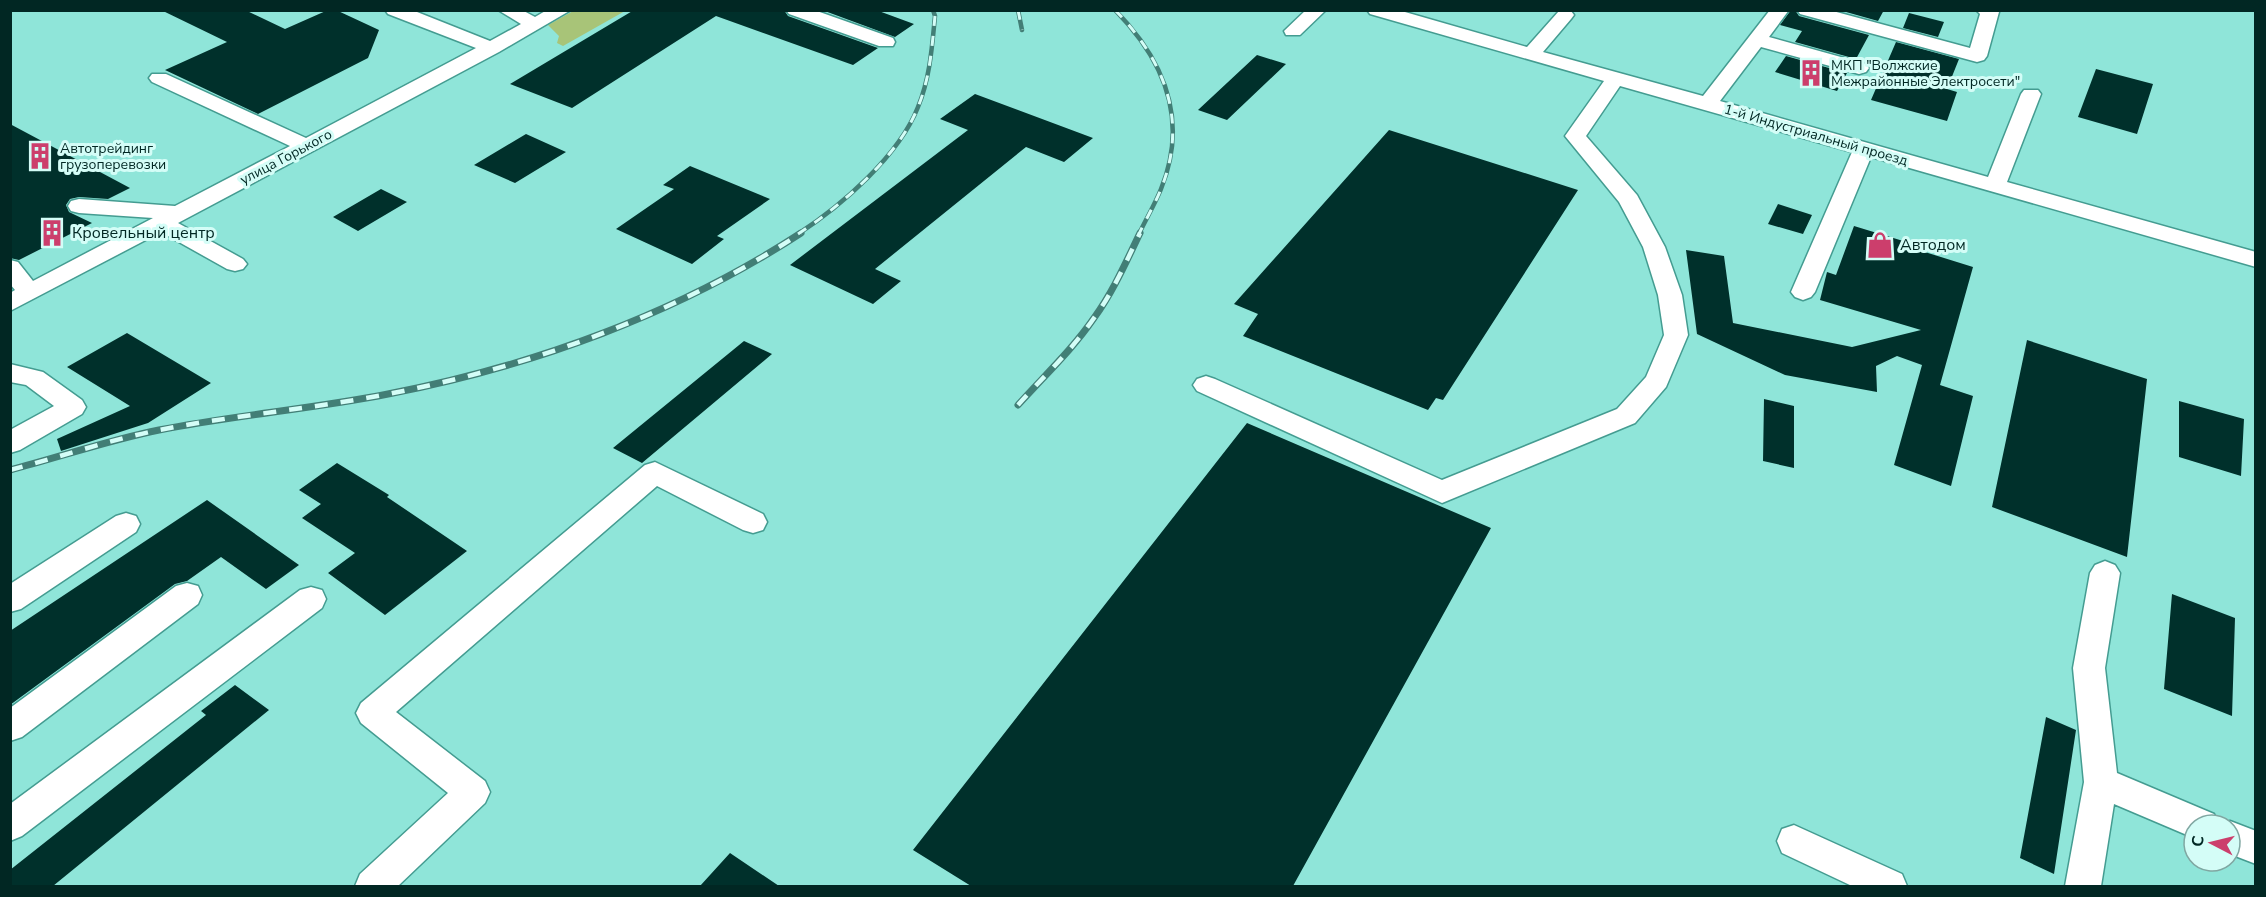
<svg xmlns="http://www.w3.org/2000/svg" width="2266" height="897" font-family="'Nunito Sans',sans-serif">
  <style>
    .green { fill: #a8c478 }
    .building { fill: #00302b }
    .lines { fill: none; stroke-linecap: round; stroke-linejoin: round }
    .minor-casing { stroke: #449c91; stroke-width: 3 }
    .minor { fill: #fff; fill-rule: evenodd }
    .rail-far1-casing { stroke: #427e76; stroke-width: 4.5 }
    .rail-casing { stroke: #427e76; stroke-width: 7 }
    .rail-far1 { stroke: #d4fdf7; stroke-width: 3; stroke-dasharray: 10; stroke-linecap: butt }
    .rail { stroke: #d4fdf7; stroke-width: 4.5; stroke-dasharray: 13; stroke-linecap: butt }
    .labels { text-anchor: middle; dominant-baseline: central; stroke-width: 6; stroke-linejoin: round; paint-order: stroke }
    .far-poi-label { font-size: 14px; fill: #012723; stroke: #d4fdf7; text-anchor: start }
    .far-street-label { font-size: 14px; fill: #012723; stroke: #d4fdf7 }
    .poi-label { font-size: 16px; fill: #012723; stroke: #d4fdf7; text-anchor: start }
  </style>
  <rect width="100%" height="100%" fill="#8fe5d9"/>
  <path class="green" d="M575,10H625V11L563,46L557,43L559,36L548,25Z"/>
  <path class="building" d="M161,10H245L285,29L328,10H336L379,30L368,58L258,114L165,70L227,42Z
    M634,10H784L788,16L878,48L853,65L716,16L572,108L510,84Z
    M822,10H876L914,24L895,37Z
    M1791,10H1795L1799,16L1869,35L1856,59L1795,42L1802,31L1780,25Z
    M1839,10H1884L1878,21Z
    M1909,13L1944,22L1938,37L1903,28Z
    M1896,42L1959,59L1947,89L1957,92L1947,121L1871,100Z
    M1257,55L1286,64L1227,120L1198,110Z
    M1786,56L1847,73L1837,91L1775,72Z
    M2096,69L2153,84L2137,134L2078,117Z
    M975,94L1093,138L1064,162L1026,147L875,269L901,281L873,304L790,265L968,130L940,119Z
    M10,124L130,188L108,199L79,197L70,199L66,205L69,212L92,223L19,260L10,258Z
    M1389,130L1578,190L1443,400L1436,398L1428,410L1243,336L1258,314L1234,304Z
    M526,134L566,152L515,183L474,165Z
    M690,166L770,199L717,236L724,239L692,264L616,229L674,189L663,185Z
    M381,189L407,202L358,231L333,217Z
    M1778,204L1812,215L1803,234L1768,224Z
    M1854,226L1913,244L1912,248L1973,267L1940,385L1973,396L1951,486L1894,465L1922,365L1897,356L1876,366L1877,392L1785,375L1697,334L1686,250L1724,256L1733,323L1852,347L1921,330L1820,300L1827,272L1836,275Z
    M127,333L211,383L148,423L61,451L57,439L130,406L67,367Z
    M2027,340L2147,379L2127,557L1992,507Z
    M744,341L772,354L642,463L613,448Z
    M1764,399L1794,406V468L1763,461Z
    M2179,401L2244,419L2241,476L2179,457Z
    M1247,423L1491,528L1293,886H971L913,850Z
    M337,463L389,495L387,497L467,551L385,615L328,573L355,553L302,518L321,504L299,490Z
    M207,500L299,565L266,589L221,557L187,581L175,584L10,705V631Z
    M2172,594L2235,618L2232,716L2164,689Z
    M235,685L269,710L53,886H10V870L206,715L201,711Z
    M2046,717L2076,730L2054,874L2020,858Z
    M730,853L779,886H700Z"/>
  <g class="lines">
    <defs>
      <path id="minor" d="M385,10H412L490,41L521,24L498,10H522L535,17L547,10H571L499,52L178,223L243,259L247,264L243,269L235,271L227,269L161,232L10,311V293L15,290L10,284V260L18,262L33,281L153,218L79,213L71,211L68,206L71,201L79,199L175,206L290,146L152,82L149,78L152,74H166L306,138L476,48L388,14Z
        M786,10H814L893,38L895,42L893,46H879L789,14Z
        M1306,10H1326L1300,35H1286L1284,31Z
        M1367,10H1398L1527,47L1559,11H1571L1574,15L1571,19L1543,52L1703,96L1770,10H1789L1769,37L1866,64L1869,68L1866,72L1859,74L1761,47L1720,101L1988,177L2021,94L2024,90H2038L2041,94L2007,182L2256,252V267L1871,157L1815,292L1811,297L1803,300L1795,297L1791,292L1852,152L1620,86L1586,136L1637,195L1665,247L1682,295L1688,335L1666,387L1635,423L1442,503L1197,391L1193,385L1197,379L1206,376L1215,379L1442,480L1617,409L1646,377L1664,335L1658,295L1643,247L1619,202L1565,136L1604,81L1370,14Z
        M1797,10H1829L1970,48L1980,14L1976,10L1999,12L1987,56L1984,60L1977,62L1800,14Z
        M10,364L43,372L82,400L86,407L82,414L20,450L10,453V430L54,406L26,385L10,382Z
        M655,462L763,514L767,522L763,530L753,533L743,530L657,486L396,712L485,781L490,792L485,803L398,886H355L360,874L448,793L361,723L356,713L361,703L645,465Z
        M126,513L136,516L140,524L136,532L21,609L10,612V584L116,516Z
        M2105,561L2115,565L2120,573L2105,668L2117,773L2214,814L2219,825L2230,821L2256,831V864L2230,854V825H2194V838L2114,804L2101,886H2065L2084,782L2073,668L2090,573L2095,565Z
        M187,583L198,586L202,595L198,604L22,737L10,741V708L176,586Z
        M311,587L322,590L326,599L322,608L22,836L10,841V804L300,590Z
        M1794,825L1902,874L1907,886H1852L1782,853L1777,841L1782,829Z"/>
    </defs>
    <use href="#minor" class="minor-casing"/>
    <use href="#minor" class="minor"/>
    <defs>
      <path id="rail-far1" d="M1018,10L1022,30
        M1115,10C1164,60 1189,120 1161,189C1155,204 1146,219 1139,234
        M798,234C841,206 899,156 918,107C930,78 932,47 935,16L933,10"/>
      <path id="rail" d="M1018,405C1044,376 1072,350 1094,318C1113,292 1126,262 1140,233
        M10,470C60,457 109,440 159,430C235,415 312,409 388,394C533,366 677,314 801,233"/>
    </defs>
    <use href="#rail-far1" class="rail-far1-casing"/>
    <use href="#rail" class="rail-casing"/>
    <use href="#rail-far1" class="rail-far1"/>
    <use href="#rail" class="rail"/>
  </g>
  <defs>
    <symbol id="building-bare" viewBox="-9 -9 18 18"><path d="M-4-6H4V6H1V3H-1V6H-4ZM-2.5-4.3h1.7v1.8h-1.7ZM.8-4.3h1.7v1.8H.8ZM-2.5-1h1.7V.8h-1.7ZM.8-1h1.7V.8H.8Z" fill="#cc3e6c" stroke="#d4fdf7" stroke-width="2.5" paint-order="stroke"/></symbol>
    <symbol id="shop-bare" viewBox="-9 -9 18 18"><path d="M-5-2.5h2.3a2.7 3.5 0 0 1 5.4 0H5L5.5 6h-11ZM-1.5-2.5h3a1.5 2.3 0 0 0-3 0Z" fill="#cc3e6c" stroke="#d4fdf7" stroke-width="2.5" paint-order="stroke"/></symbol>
  </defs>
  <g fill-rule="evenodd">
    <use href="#building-bare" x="1792" y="54" width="38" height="38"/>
    <use href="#building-bare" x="21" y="137" width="38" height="38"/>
    <use href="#building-bare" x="33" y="214" width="38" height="38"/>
    <use href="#shop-bare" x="1861" y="226" width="38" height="38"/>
  </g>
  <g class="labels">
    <g class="far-poi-label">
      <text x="1831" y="65">МКП "Волжские<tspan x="1831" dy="16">Межрайонные Электросети"</tspan></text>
      <text x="60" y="148">Автотрейдинг<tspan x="60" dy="16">грузоперевозки</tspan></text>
    </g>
    <g class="far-street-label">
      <text transform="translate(1816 135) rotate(16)">1-й Индустриальный проезд</text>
      <text transform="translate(286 157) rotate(-28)">улица Горького</text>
    </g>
    <g class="poi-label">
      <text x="72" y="233">Кровельный центр</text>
      <text x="1900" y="245">Автодом</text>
    </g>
  </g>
  <rect width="2266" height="897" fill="none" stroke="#012723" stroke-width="24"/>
  <g transform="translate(2212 843) rotate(277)"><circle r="28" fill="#d4fdf7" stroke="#80a7a2" stroke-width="1.5"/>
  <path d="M0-4.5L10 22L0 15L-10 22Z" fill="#cc3e6c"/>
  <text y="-9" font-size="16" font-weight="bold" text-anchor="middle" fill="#012723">С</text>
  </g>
</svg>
